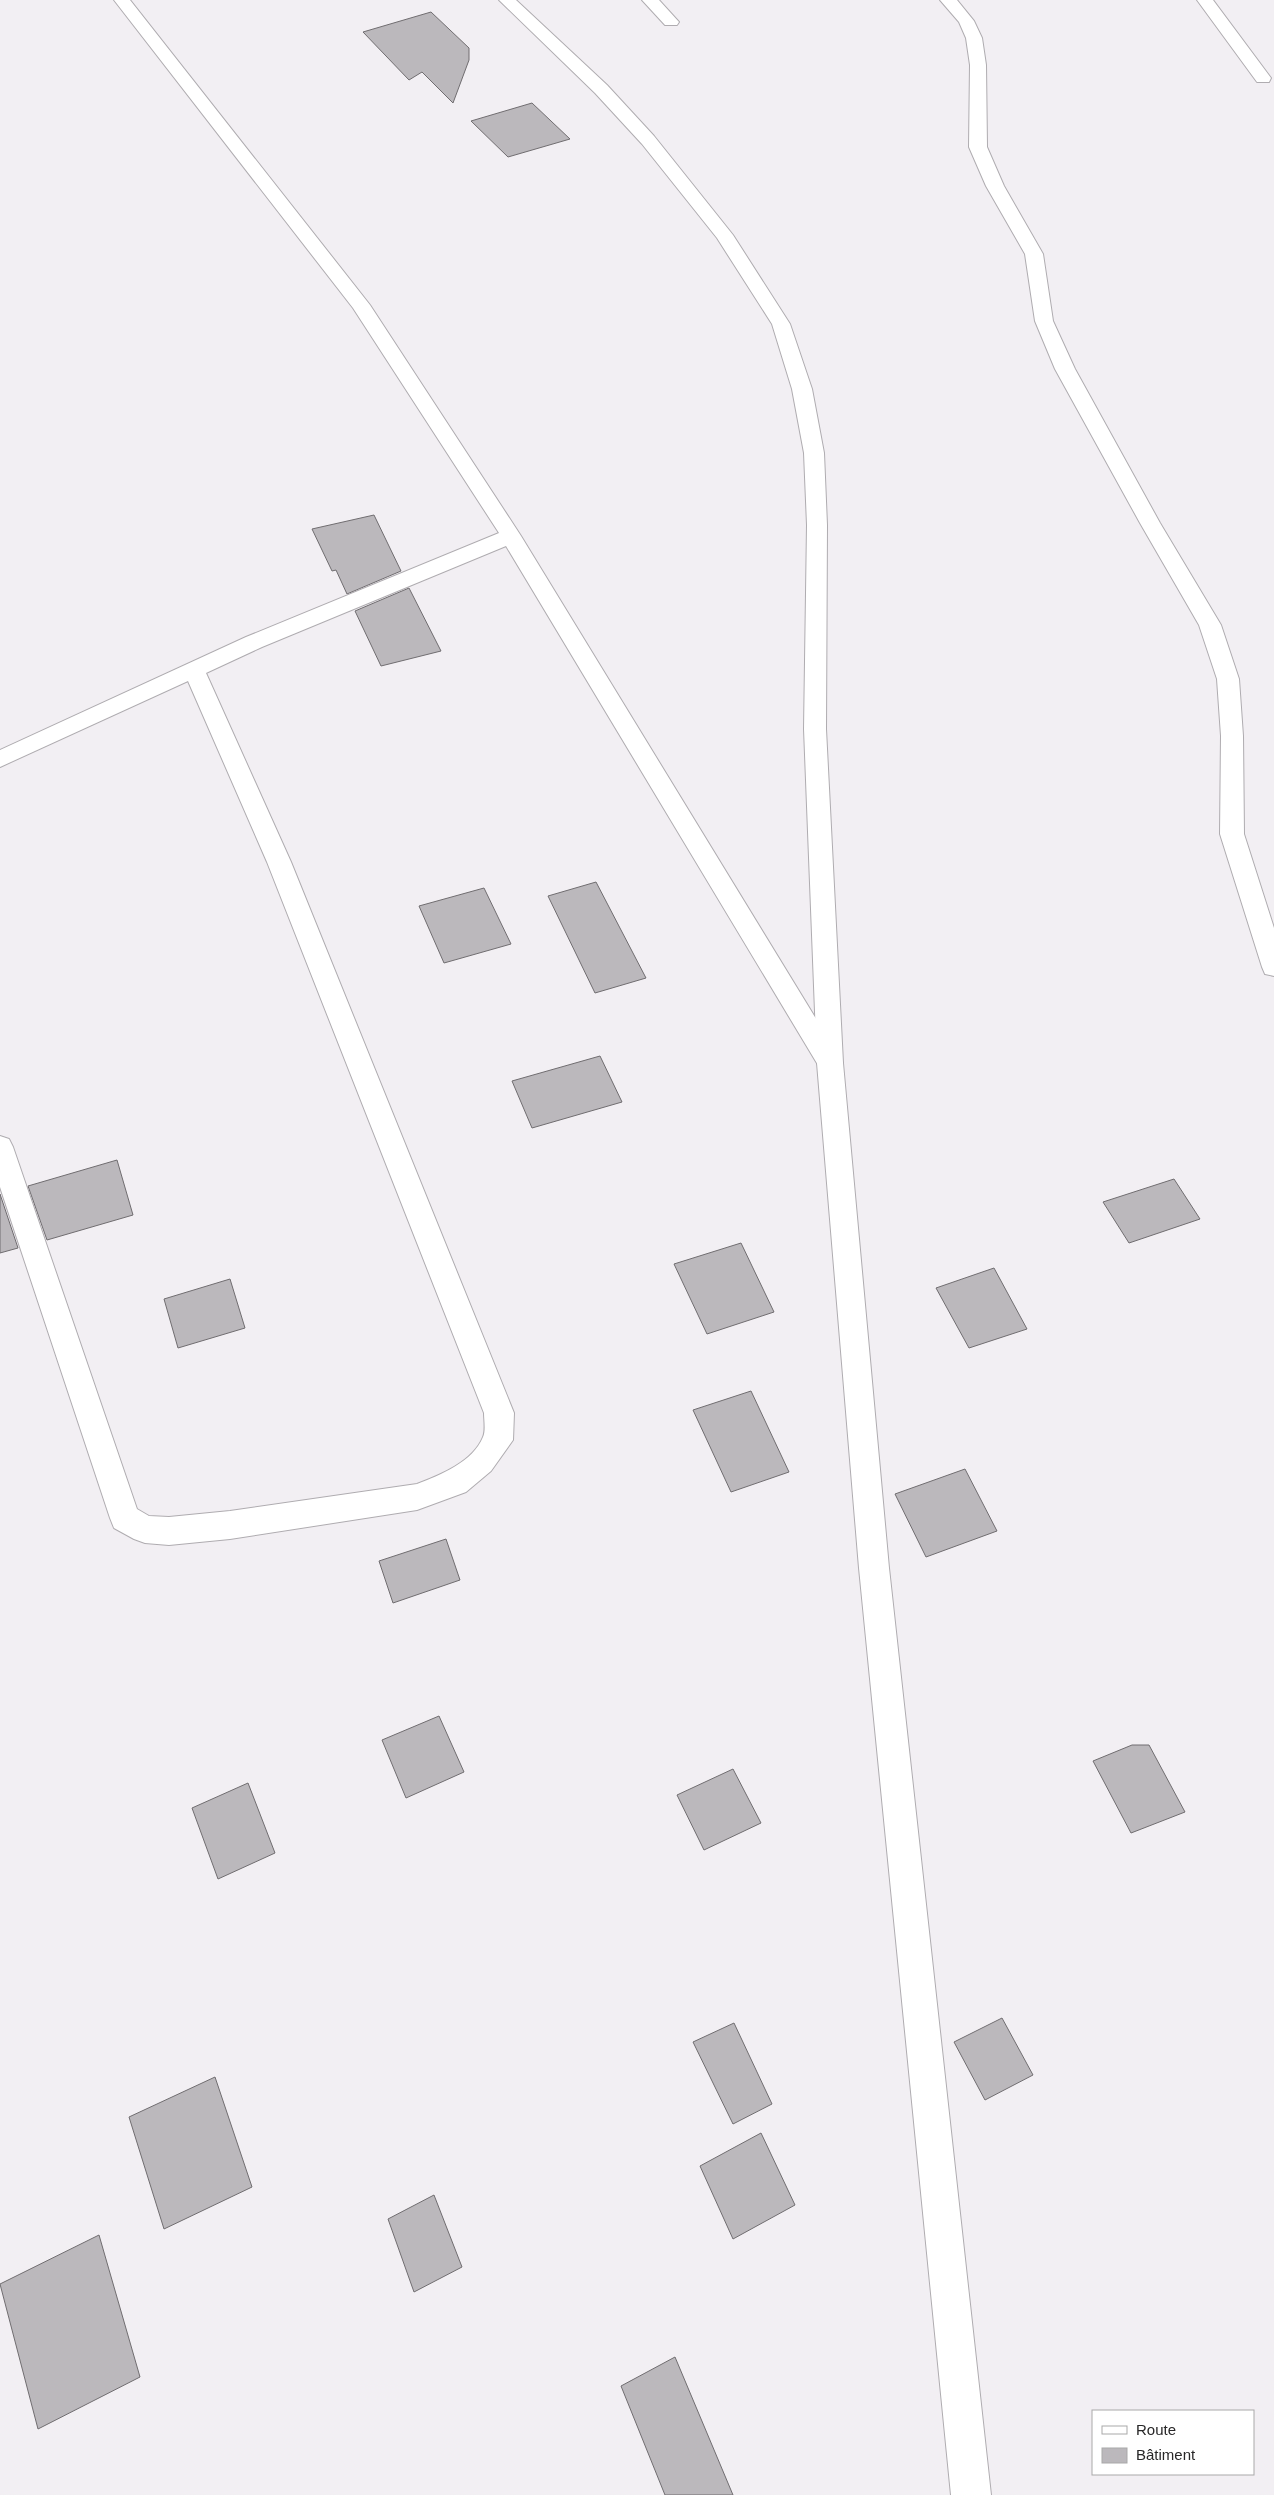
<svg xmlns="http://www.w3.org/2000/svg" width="1274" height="2495" font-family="Helvetica,sans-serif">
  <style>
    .building { fill: #bbb8bc; stroke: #706d70 }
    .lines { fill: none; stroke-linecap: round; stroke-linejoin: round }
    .service-casing { stroke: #afacb0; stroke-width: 2 }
    .minor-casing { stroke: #afacb0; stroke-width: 2 }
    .service { fill: #fff; fill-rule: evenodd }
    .minor { fill: #fff; fill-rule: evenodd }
  </style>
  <rect width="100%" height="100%" fill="#f2eff3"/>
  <path class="building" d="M431,12L469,48V60L453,103L422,72L409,80L363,32Z
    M532,103L570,139L508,157L471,121Z
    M374,515L401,571L347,594L336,570L332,571L312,529Z
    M409,588L441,651L381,666L355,611Z
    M596,882L646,978L595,993L548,896Z
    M484,888L511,944L444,963L419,906Z
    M600,1056L622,1102L532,1128L512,1081Z
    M117,1160L133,1215L47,1240L28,1186Z
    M1174,1179L1200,1219L1129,1243L1103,1202Z
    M0,1194L18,1248L0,1253Z
    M741,1243L774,1312L707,1334L674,1264Z
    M994,1268L1027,1329L969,1348L936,1288Z
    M230,1279L245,1328L178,1348L164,1299Z
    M751,1391L789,1472L731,1492L693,1410Z
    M965,1469L997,1531L926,1557L895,1494Z
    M446,1539L460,1580L393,1603L379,1561Z
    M439,1716L464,1772L406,1798L382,1740Z
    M1132,1745H1149L1185,1812L1131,1833L1093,1761Z
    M733,1769L761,1823L704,1850L677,1795Z
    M248,1783L275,1853L218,1879L192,1808Z
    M1002,2018L1033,2075L985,2100L954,2042Z
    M734,2023L772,2104L733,2124L693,2042Z
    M215,2077L252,2187L164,2229L129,2117Z
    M761,2133L795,2205L733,2239L700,2166Z
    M434,2195L462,2267L414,2292L388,2219Z
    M99,2235L140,2377L38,2429L0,2284Z
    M675,2357L733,2495H665L621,2386Z"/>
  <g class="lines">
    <defs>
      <path id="service" d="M114,0H130L370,305L521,536L843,1063L839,1070L830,1073L821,1070L506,546L262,647L206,673L291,862L514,1413L513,1440L491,1471L466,1492L417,1510L230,1539L169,1545L145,1543L134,1539L114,1528L110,1518L0,1187V1136L9,1139L13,1147L137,1509L149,1516L169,1517L230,1511L417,1484C440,1475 473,1462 483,1437C486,1431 484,1420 484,1413L267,862L188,681L0,767V750L246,637L499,533L353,308Z"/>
      <path id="minor" d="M499,0H516L607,85L654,136L733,235L790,324L812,389L824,453L827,525L826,729L843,1063L889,1568L991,2495H951L859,1568L817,1063L804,729L807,525L804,453L792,389L772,324L717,238L642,144L595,93Z
        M642,0H659L679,22L677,25H665Z
        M940,0H957L974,21L982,38L986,65L987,147L1004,186L1043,254L1053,321L1075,369L1160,523L1221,625L1239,679L1243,736L1244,834L1274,928V976L1265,974L1262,967L1220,834L1221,736L1217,679L1199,625L1140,523L1055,369L1035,321L1025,254L986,186L969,147L970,65L966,38L959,22Z
        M1197,0H1213L1271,78L1269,82H1257Z"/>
    </defs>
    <use href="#service" class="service-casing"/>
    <use href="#minor" class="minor-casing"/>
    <use href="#service" class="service"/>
    <use href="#minor" class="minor"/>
  </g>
  <rect x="1092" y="2410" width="162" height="65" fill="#ffffff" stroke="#a9a9a9"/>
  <rect x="1102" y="2426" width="25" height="8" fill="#ffffff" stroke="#a9a9a9"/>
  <text x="1136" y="2435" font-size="15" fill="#282728">Route</text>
  <rect x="1102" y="2448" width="25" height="15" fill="#bbb8bc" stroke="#a9a9a9"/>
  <text x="1136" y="2460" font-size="15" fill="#282728">Bâtiment</text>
</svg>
